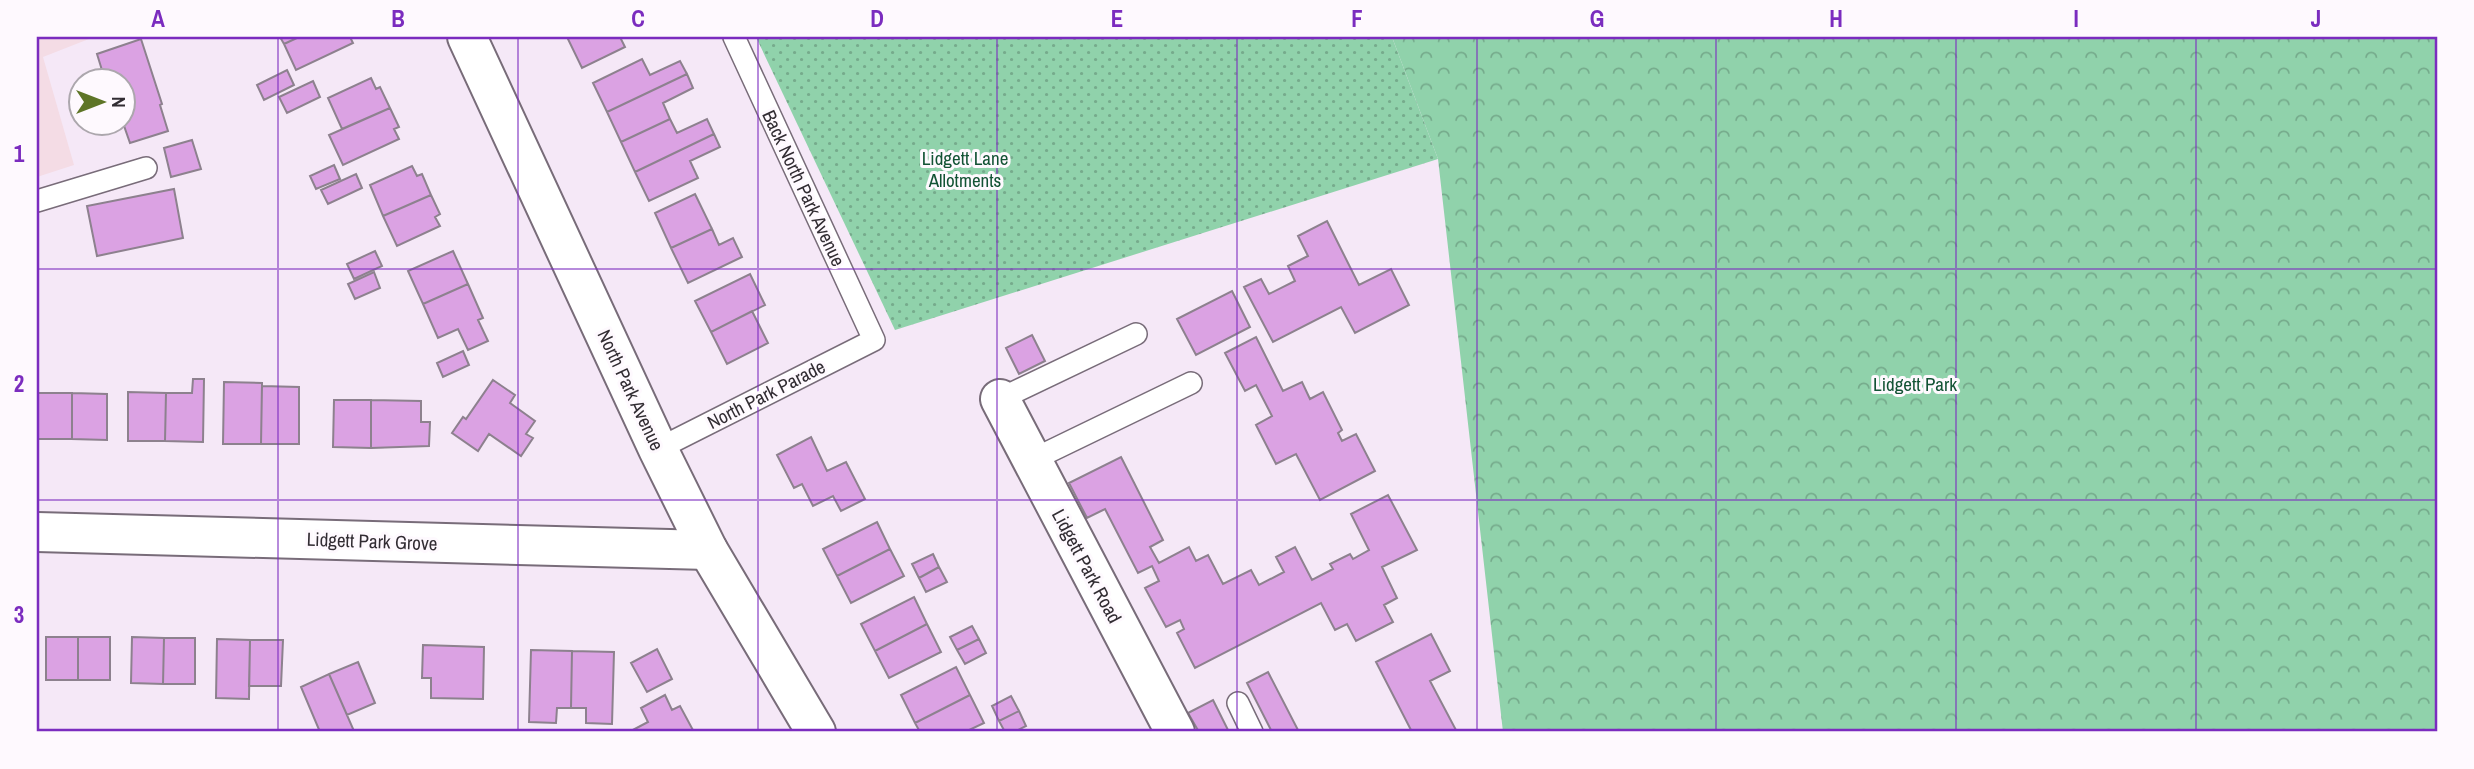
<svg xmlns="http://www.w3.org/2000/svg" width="2474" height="769" font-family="'Archivo Narrow',sans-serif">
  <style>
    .commercial { fill: #f4dce5 }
    .park { fill: url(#park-crowns) }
    .garden { fill: url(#garden-dots) }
    .building { fill: #dba2e3; stroke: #8d818e; stroke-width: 2 }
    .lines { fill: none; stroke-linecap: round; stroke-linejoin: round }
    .service-casing { stroke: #786c79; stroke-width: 24 }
    .minor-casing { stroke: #786c79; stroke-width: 42 }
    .tertiary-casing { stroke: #786c79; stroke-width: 42 }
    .service { stroke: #fff; stroke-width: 21 }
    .minor { stroke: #fff; stroke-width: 38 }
    .tertiary { stroke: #fff; stroke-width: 38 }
    .grid { fill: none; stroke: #7b2cbf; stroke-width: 2; stroke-opacity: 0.55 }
    .labels { text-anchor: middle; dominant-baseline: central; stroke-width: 6; stroke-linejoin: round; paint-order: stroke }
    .park-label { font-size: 19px; fill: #125334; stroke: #fef9fe }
    .street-label { font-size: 19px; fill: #322d33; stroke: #fef9fe }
    .neatline { fill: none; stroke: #7b2cbf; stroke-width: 2.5 }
    .grid-label { font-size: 23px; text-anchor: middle; font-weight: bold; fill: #7b2cbf }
  </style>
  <defs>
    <pattern id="park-crowns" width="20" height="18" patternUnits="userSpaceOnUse" patternTransform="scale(1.75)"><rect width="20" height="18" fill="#90d2ab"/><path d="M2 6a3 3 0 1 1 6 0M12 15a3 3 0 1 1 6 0" fill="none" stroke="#76ab8c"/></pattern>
    <pattern id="garden-dots" width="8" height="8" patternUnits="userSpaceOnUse" patternTransform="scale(1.75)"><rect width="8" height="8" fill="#90d2ab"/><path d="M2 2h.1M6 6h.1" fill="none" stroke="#76ab8c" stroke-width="1.8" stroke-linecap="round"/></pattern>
  </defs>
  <rect width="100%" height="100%" fill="#f5e8f7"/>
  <path class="commercial" d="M37,37H94L43,57L74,165L37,177Z"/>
  <path class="park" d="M1392,37H2437V732H1503L1438,159Z"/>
  <path class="garden" d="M756,37H1392L1438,159L895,330Z"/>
  <path class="building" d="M280,37H299L284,44Z
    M299,37H350L353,43L296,70L284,44Z
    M567,37H620L625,47L582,68Z
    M141,39L162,104L160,105L168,131L130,143L122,120V80H105L97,54Z
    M642,59L650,75L680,61L687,74L607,112L593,83Z
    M287,70L294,85L264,100L257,85Z
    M687,74L693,88L663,103L670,119L621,142L607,112Z
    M371,78L376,89L380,87L390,108L342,129L328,98Z
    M313,81L320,97L287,113L279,97Z
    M390,108L399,127L394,129L399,139L343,165L329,135Z
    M670,119L677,133L707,119L714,134L635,172L621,142Z
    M714,134L720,147L690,161L698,178L649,201L635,172Z
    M192,140L201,169L171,177L164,148Z
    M334,165L340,179L316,189L310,176Z
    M412,166L417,176L422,174L431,195L383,216L370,185Z
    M356,174L362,188L328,204L321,190Z
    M174,189L183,238L97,256L87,206Z
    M695,194L712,229L671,248L655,213Z
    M431,195L440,214L435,217L440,226L397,246L383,216Z
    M1327,221L1359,285L1391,269L1409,305L1355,333L1341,307L1273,342L1244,287L1261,279L1269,294L1295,281L1288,266L1308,256L1298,236Z
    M712,229L719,245L733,238L742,257L688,283L671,248Z
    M375,251L382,266L354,279L347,264Z
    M453,251L468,284L423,304L408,271Z
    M374,272L380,288L355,299L348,284Z
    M750,274L765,305L711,332L695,301Z
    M468,284L483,318L478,320L488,341L468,350L458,329L438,338L423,304Z
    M1232,291L1250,327L1196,355L1177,319Z
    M752,311L768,343L727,364L711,332Z
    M1032,335L1045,361L1019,374L1006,348Z
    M1256,337L1283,391L1302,382L1310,399L1323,392L1342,430L1338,433L1342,441L1356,434L1375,471L1320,500L1296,454L1276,464L1256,425L1272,416L1256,385L1245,391L1225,353Z
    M463,351L469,365L443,377L437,363Z
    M193,379H204L203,442L165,441L166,393H192Z
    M493,380L515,395L510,403L535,421L526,434L533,438L521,456L489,434L478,451L452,433L463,417L466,419Z
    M224,382L262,383L261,444H223Z
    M262,386L299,387V444H261Z
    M128,392L166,393L165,441H128Z
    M37,393H72V439H37Z
    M72,393L107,394V440L72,439Z
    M334,400H371V448L333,447Z
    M371,400L421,401V422H430L429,446L371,448Z
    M811,437L827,471L846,462L865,499L841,511L833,496L813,506L802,484L794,488L777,455Z
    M1121,457L1163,540L1150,547L1159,563L1189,547L1196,561L1208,555L1223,584L1251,570L1259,585L1284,572L1276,557L1295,547L1312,580L1333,569L1330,564L1350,554L1353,559L1369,550L1351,514L1388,495L1417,550L1382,567L1397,598L1384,605L1393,622L1356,641L1347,624L1335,630L1321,603L1195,668L1177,633L1184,629L1180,620L1166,627L1145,588L1159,581L1152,566L1138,573L1105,509L1087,518L1069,483Z
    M877,522L890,549L837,576L823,549Z
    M890,549L904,576L851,603L837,576Z
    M933,554L939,567L919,578L912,564Z
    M939,567L947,582L926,592L919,578Z
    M914,597L927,624L875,651L861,624Z
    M927,624L941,652L889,678L875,651Z
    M972,626L979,639L957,650L950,637Z
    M1431,634L1450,671L1430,681L1457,732H1412L1376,662Z
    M46,637H78V680H46Z
    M78,637H110V680H78Z
    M132,637L164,638L163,684L131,683Z
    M164,638H195V684H163Z
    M217,639L250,640L249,699L216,698Z
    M979,639L986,653L965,664L957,650Z
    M250,640H283L281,686H249Z
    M423,645L484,647L483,699L431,698V678H422Z
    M657,649L672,679L647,692L631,663Z
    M531,650L572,651L571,708H557L556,723L529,722Z
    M572,651L614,652L612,724L586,723V708H571Z
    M358,662L375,703L347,715L329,674Z
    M956,667L970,695L915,723L901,695Z
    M1268,672L1299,732H1272L1247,683Z
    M329,674L354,731L350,732H320L301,687Z
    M665,695L672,710L680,706L694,732H629L648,722L641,708Z
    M970,695L984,723L965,732H920L915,723Z
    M1011,696L1019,711L999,721L992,706Z
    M1213,700L1229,732H1199L1188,713Z
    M1019,711L1026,726L1014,732H1005L999,721Z"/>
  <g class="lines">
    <defs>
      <path id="service" d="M37,201L146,168
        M1000,399L1136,334
        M658,449L874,340L734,37
        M1032,460L1191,383
        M1238,703L1252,732"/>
      <path id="minor" d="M1000,399L1175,732
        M37,532L708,550"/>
      <path id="tertiary" d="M467,37L658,449L708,550L816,732"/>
    </defs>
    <use href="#service" class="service-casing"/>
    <use href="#minor" class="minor-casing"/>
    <use href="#tertiary" class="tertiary-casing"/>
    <use href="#service" class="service"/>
    <use href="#minor" class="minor"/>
    <use href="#tertiary" class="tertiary"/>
  </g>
  <path class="grid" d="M278,37V732M518,37V732M758,37V732M997,37V732M1237,37V732M1477,37V732M1716,37V732M1956,37V732M2196,37V732M37,269H2437M37,500H2437"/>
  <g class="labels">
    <g class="park-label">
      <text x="965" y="158">Lidgett Lane<tspan x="965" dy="22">Allotments</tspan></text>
      <text x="1915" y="384">Lidgett Park</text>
    </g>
    <g class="street-label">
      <text transform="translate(804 188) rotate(65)">Back North Park Avenue</text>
      <text transform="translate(631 390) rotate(65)">North Park Avenue</text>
      <text transform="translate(766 394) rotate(-27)">North Park Parade</text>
      <text transform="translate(372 541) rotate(2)">Lidgett Park Grove</text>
      <text transform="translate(1087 566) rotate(62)">Lidgett Park Road</text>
    </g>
  </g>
  <rect width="2474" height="769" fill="none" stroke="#fef9fe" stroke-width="77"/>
  <g transform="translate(102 102) rotate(90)"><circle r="33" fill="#fef9fe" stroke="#aca7ad" stroke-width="2"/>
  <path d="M0-5L12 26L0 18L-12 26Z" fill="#5e7527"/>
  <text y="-10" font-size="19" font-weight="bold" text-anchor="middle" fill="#322d33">N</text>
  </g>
  <rect x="38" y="38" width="2398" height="692" class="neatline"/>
  <g class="grid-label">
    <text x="158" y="27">A</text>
    <text x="398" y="27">B</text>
    <text x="638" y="27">C</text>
    <text x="877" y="27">D</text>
    <text x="1117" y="27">E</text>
    <text x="1357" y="27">F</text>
    <text x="1597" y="27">G</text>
    <text x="1836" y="27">H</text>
    <text x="2076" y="27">I</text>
    <text x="2316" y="27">J</text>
    <text x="19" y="162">1</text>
    <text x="19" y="392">2</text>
    <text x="19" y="623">3</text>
  </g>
</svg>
